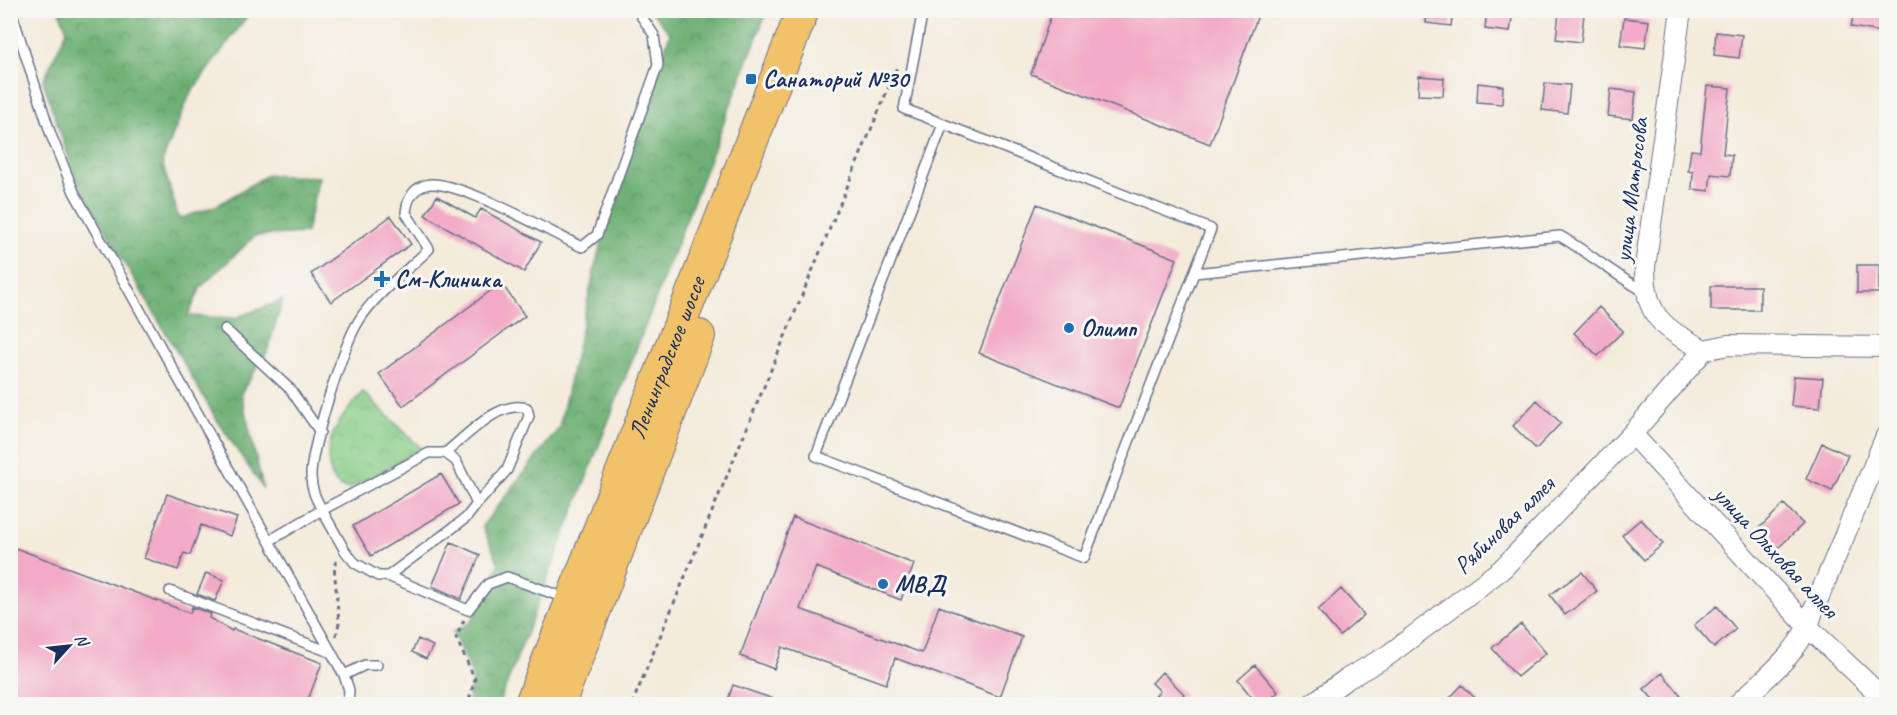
<svg xmlns="http://www.w3.org/2000/svg" width="1897" height="715" font-family="Caveat,sans-serif">
  <style>
    .forest { fill: url(#forest-crowns); stroke: #447069; stroke-width: 1.5 }
    .park { fill: url(#park-crowns); stroke: #527e72; stroke-width: 1.5 }
    .building { fill: #f2aac6 }
    .lines { fill: none; stroke-linecap: round; stroke-linejoin: round }
    .service-casing { stroke: #67718a; stroke-width: 12 }
    .minor-casing { stroke: #67718a; stroke-width: 22 }
    .trunk-casing { stroke: #67718a; stroke-width: 34 }
    .path { stroke: #67718a; stroke-width: 3; stroke-dasharray: 4.5 4.5; stroke-linecap: butt }
    .service { stroke: #fff; stroke-width: 9 }
    .minor { stroke: #fff; stroke-width: 20 }
    .trunk { stroke: #f2c26a; stroke-width: 32 }
    .poi-dot { fill: #1f6fb2; stroke: #f6f6f2; stroke-width: 2 }
    .labels { text-anchor: middle; dominant-baseline: central; stroke-width: 6; stroke-linejoin: round; paint-order: stroke }
    .poi-label { font-size: 24px; font-weight: bold; fill: #1b2f5e; stroke: #f6f6f2; text-anchor: start }
    .street-label { font-size: 24px; fill: #1b2f5e; stroke: #f6f6f2 }
  </style>
  <defs>
    <pattern id="forest-crowns" width="20" height="18" patternUnits="userSpaceOnUse" patternTransform="scale(1.5)"><rect width="20" height="18" fill="#6eb074"/><path d="M2 6a3 3 0 1 1 6 0M12 15a3 3 0 1 1 6 0" fill="none" stroke="#5a9062"/></pattern>
    <pattern id="park-crowns" width="20" height="18" patternUnits="userSpaceOnUse" patternTransform="scale(1.5)"><rect width="20" height="18" fill="#88cd87"/><path d="M2 6a3 3 0 1 1 6 0M12 15a3 3 0 1 1 6 0" fill="none" stroke="#75b077"/></pattern>
  </defs>
  <rect width="100%" height="100%" fill="#f6f6f2"/>
  <filter id="ink" filterUnits="userSpaceOnUse"><feTurbulence type="fractalNoise" baseFrequency=".0167" numOctaves="2"/><feDisplacementMap in="SourceGraphic" scale="12" xChannelSelector="R" yChannelSelector="G"/><feConvolveMatrix kernelMatrix="1 2 1 2 8 2 1 2 1" color-interpolation-filters="sRGB"/></filter>
  <filter id="wash" filterUnits="userSpaceOnUse"><feTurbulence type="fractalNoise" baseFrequency=".008" numOctaves="4" result="noise"/><feDisplacementMap in="SourceGraphic" scale="24" xChannelSelector="R" yChannelSelector="G"/><feGaussianBlur stdDeviation="1.35" result="paint"/><feColorMatrix in="noise" values="0 0 0 0 0 0 0 0 0 0 0 0 0 0 0 0 0 1.4 0 .05"/><feComposite in="paint" operator="in"/></filter>
  <g filter="url(#wash)">
    <rect width="100%" height="100%" fill="#f4ebdb"/>
    <path class="forest" d="M59,11H251L190,94L162,162L179,219L218,205L267,175L319,177L306,233L255,236L201,287L188,316L235,318L283,300L267,352L241,393L263,488L217,420L76,180L43,81L67,30Z
      M651,11H767L499,704H467L473,678L453,632L471,622L499,564L482,526L559,428L599,250L670,33Z"/>
    <path class="park" d="M363,392L422,449L350,488C340,488 336,485 332,476C319,441 342,416 363,392Z"/>
    <g id="blocks">
      <path class="building" d="M1053,10H1260L1210,144L1031,74Z
        M1427,10H1453L1451,26L1426,23Z
        M1487,10H1513L1510,32L1485,29Z
        M1854,10H1887V33L1851,27Z
        M1559,12L1584,14L1581,42L1556,39Z
        M1624,18L1649,21L1645,48L1620,45Z
        M1716,32L1742,35L1739,58L1714,55Z
        M1419,76L1444,78L1443,96L1418,95Z
        M1478,83L1503,86L1502,104L1477,102Z
        M1545,83L1570,85L1567,113L1542,110Z
        M1707,86L1730,88L1723,154L1732,155L1730,176L1711,174L1709,191L1692,189L1693,172L1688,171L1691,150L1700,151Z
        M1611,89L1636,92L1633,119L1608,116Z
        M437,196L475,218L481,209L541,242L524,272L425,215Z
        M1037,204L1177,259L1119,408L979,353Z
        M391,216L411,244L331,302L311,274Z
        M1857,265H1879V293H1857Z
        M501,283L525,316L403,406L379,374Z
        M1711,286H1760V310H1711Z
        M1599,307L1623,331L1598,356L1574,333Z
        M1794,376L1823,378L1820,408L1791,406Z
        M1537,400L1561,423L1536,449L1513,426Z
        M1822,443L1848,455L1832,491L1806,479Z
        M441,474L459,504L371,556L353,526Z
        M167,494L237,518L230,536L201,525L190,555L184,553L178,570L144,558Z
        M1784,504L1803,524L1774,552L1755,532Z
        M793,517L914,564L901,600L816,567L800,609L922,653L939,606L1022,637L1000,697L895,658L886,684L782,647L774,669L740,656Z
        M1641,519L1663,544L1644,560L1622,535Z
        M451,542L480,555L461,599L432,586Z
        M10,546L190,613L192,607L211,614L209,618L232,631L233,629L322,663L306,705H10Z
        M1582,572L1597,591L1565,615L1550,595Z
        M206,573L224,580L215,601L197,594Z
        M1341,589L1364,615L1340,636L1318,610Z
        M1717,606L1736,629L1714,648L1694,625Z
        M1521,624L1546,653L1517,677L1492,648Z
        M418,639L433,646L426,659L412,652Z
        M1255,665L1278,692L1264,705H1258L1238,680Z
        M1162,672L1184,694L1174,705H1162L1154,697L1160,691L1152,683Z
        M1662,673L1684,699L1677,705H1658L1644,689Z
        M733,685L782,702L781,705H726Z
        M1462,685L1482,705H1443Z"/>
    </g>
  </g>
  <g filter="url(#ink)">
    <use href="#blocks" fill-opacity="0" stroke="#67718a" stroke-width="1.5"/>
    <g class="lines">
      <defs>
        <path id="service" d="M11,10L51,135L74,192L344,675L349,690L348,704
          M923,10L904,109L923,116L1211,229L1084,558L816,456L943,124
          M1194,273L1560,236C1589,253 1615,275 1645,292
          M225,329L290,389L320,432
          M445,453C466,437 499,399 527,408L529,416L507,470L477,504
          M269,541L322,510C316,499 311,489 311,476C311,447 343,347 358,322C375,294 406,272 429,249L406,213C407,199 414,186 430,184C462,182 550,232 582,247L597,235L658,65L654,35L637,10
          M388,576L466,518L477,504L456,461L445,453H429L322,510L345,551L355,563L378,576H388L468,610L488,584L507,577L568,599
          M170,591L332,653
          M344,675L365,665H377"/>
        <path id="minor" d="M1681,10L1645,267C1645,317 1662,327 1704,350
          M1704,350L1728,345L1886,347
          M1632,434L1809,628L1886,701
          M1312,704L1345,680L1387,656L1502,569L1632,434L1704,350
          M1738,704C1766,677 1803,651 1813,611L1886,436"/>
        <g id="trunk">
          <path id="s1" d="M531,704L803,10"/>
          <path d="M559,704L699,336"/>
        </g>
      </defs>
      <use href="#service" class="service-casing"/>
      <use href="#minor" class="minor-casing"/>
      <use href="#trunk" class="trunk-casing"/>
      <path class="path" d="M464,620L456,638L475,679L468,704
        M336,636L339,623L334,565L338,560
        M632,704L897,67"/>
      <use href="#service" class="service"/>
      <use href="#minor" class="minor"/>
      <use href="#trunk" class="trunk"/>
    </g>
  </g>
  <g class="poi-dot">
    <rect x="745" y="73" width="12" height="12" rx="3"/>
    <path d="M379 270h6v6h6v6h-6v6h-6v-6h-6v-6h6z"/>
    <circle cx="1069" cy="328" r="6"/>
    <circle cx="883" cy="584" r="6"/>
  </g>
  <g class="labels">
    <g class="poi-label">
      <text x="763" y="79">Санаторий №30</text>
      <text x="395" y="279">См-Клиника</text>
      <text x="1081" y="328">Олимп</text>
      <text x="895" y="584">МВД</text>
    </g>
    <g class="street-label">
      <text transform="translate(1631 190) rotate(-83)">улица Матросова</text>
      <text stroke="none"><textPath href="#s1" startOffset="372">Ленинградское шоссе</textPath></text>
      <text transform="translate(1504 525) rotate(-44)">Рябиновая аллея</text>
      <text transform="translate(1776 552) rotate(47)">улица Ольховая аллея</text>
    </g>
  </g>
  <rect width="1897" height="715" fill="none" stroke="#f6f6f2" stroke-width="36"/>
  <g transform="translate(69 646) rotate(63)" stroke="#f6f6f2" stroke-width="4.5" paint-order="stroke">
  <path d="M0-4.5L10 22L0 15L-10 22Z" fill="#1b2f5e"/>
  <text y="-9" font-size="16" font-weight="bold" text-anchor="middle" fill="#1b2f5e">N</text>
  </g>
</svg>
